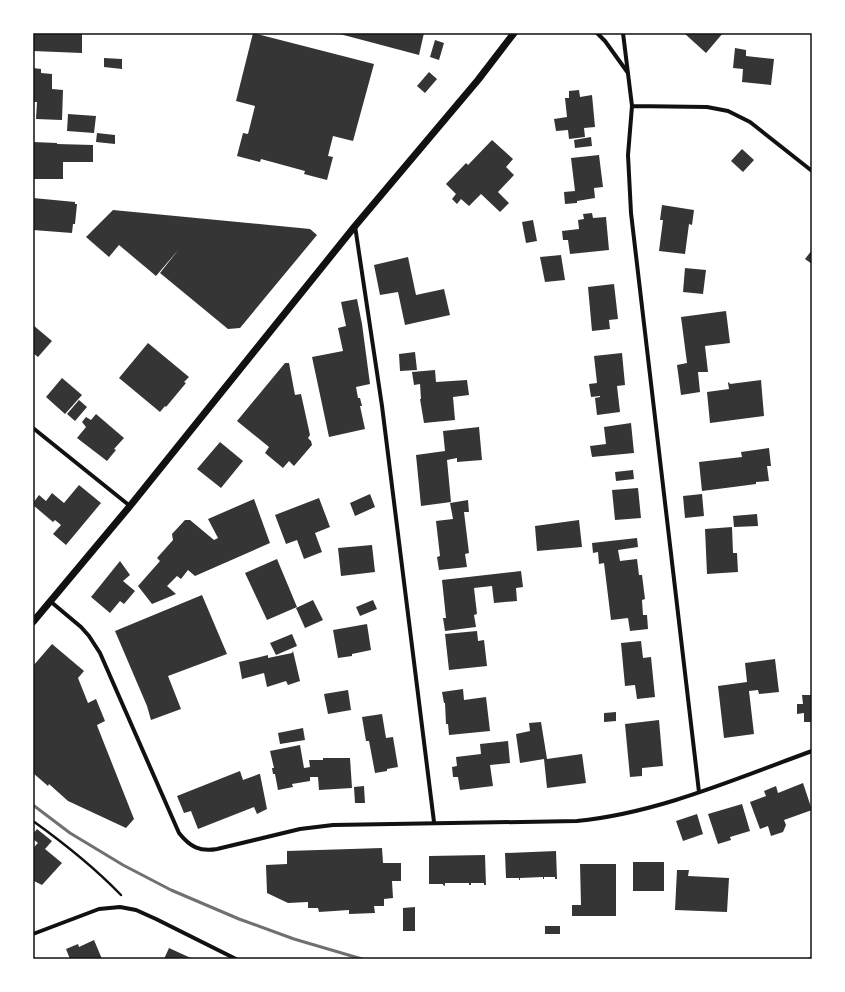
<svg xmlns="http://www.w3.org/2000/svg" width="845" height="992" font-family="Raleway,sans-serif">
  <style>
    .building { fill: #353535 }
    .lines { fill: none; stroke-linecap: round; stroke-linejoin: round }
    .path { stroke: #111; stroke-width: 2.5 }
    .minor { stroke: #111; stroke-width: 4 }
    .tertiary { stroke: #111; stroke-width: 7 }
    .rail { stroke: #707070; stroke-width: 3 }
    .neatline { fill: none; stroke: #111; stroke-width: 1.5 }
  </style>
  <rect width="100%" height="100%" fill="#fff"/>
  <path class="building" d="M33,33H82V53L33,51Z
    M253,33L374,64L353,141L333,136L328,156L333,157L327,180L304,174L305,171L261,159L260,162L237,156L243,133L248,134L255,106L236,101Z
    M336,33H424L419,55Z
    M684,33H723L706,53Z
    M435,40L444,43L439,60L430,57Z
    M735,48L746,50V56L774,59L771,85L742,82L743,69L733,68Z
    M104,58L122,59V69L104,67Z
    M33,68L41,69V73L52,74V89L63,90L62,120L36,119L37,102H33Z
    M429,72L437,79L425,93L417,86Z
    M579,90L580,97L592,95L595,127L584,128L585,137L569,139L568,130L556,131L554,119L567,117L565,98H569V91Z
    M68,114L96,116L94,133L67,131Z
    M97,133L115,135V144L96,142Z
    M591,137L592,146L575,148L574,140Z
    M492,140L513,159L506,167L514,175L498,192L509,203L500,212L481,194L469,206L461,199L457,204L452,199L456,194L446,184L466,163L468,165Z
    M33,142L57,143V144L93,145V162H63V179H33Z
    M742,149L754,160L743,172L731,161Z
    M599,155L603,187L594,188L595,198L577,201V203L565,204L564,192L575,191L571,158Z
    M33,198L75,202V204H77L75,224H73L72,233L33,230Z
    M662,205L694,210L692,225L689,224L685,254L659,251L663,220H660Z
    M113,210L310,229L317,235L240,328L228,329L160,273L179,249L156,276L119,245L109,257L86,237Z
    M592,213L593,218L606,217L609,250L570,254L568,240H563L562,231L579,229L578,220L584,219L583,214Z
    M533,220L537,241L526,243L522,222Z
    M812,250V264L805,259Z
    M561,255L565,280L545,282L540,257Z
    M408,257L416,295L444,289L450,315L405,325L398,292L380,295L374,265Z
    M685,268L706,270L703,294L683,292Z
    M614,284L618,319L609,320L610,329L592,331L588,287Z
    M357,299L362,324L370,384L356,387L358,398H360L362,406H360L365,429L329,437L312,357L343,351L338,328L346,326L341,302Z
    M726,311L730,343L705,346L708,372H698L700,392L681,395L677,365L687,363L681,317Z
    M33,325L52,341L38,357L33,353Z
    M148,343L189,377L184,382L186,383L166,407L165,406L160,412L119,378Z
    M415,352L417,370L400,371L399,354Z
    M622,353L625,385L617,386L620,412L597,415L595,398L600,397V396L591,397L589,384L597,383L594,356Z
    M285,363H289L295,395L301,394L310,435L308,438L311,441L312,445L294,466L289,461L283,468L265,453L269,447L237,421Z
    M435,370L436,382L467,380L469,395L453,397L455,420L424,423L420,399H421L420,384L414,385L412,372Z
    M62,378L82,395L65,414L46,397Z
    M761,380L764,416L710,423L707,392L729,389L728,383L729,382L730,384Z
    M79,400L87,407L75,421L67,414Z
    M96,414L124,438L114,449L116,450L107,461L77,438L86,427L82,422L86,417L91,420Z
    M631,423L634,453L592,457L590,446L606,444L604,427Z
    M479,427L482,460L457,462V458L447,460L451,502L421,506L416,455L445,451L443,431Z
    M220,442L243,461L221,488L197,469Z
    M769,448L771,466H767L769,481L756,482V484L741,486L702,491L699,462L742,457L741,452Z
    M633,470L634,479L616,481L615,472Z
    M79,485L101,503L66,545L53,534L61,525L55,520L53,522L33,505V503L39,495L46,501L52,493L64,503Z
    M638,488L641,518L615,520L612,490Z
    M370,494L375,507L355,516L350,503Z
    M702,494L704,516L685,518L683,496Z
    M319,498L330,527L315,533L322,552L304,559L297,540L286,544L275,515Z
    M254,499L270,543L195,576L188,570L181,579L177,576L167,586L176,594L152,604L138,586L160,561L157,558L173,540L172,534L185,520H190L214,540L218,538L208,519Z
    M468,500L469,512H464L469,553L465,554L467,567L439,570L437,557L440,556L436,521L453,519L450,503Z
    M757,514L758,526L734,527L733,516Z
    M579,520L582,547L537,551L535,526Z
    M732,527L733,553H737L738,572L707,574L705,529Z
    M637,538L638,547L618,550L620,561L637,559L639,575H642L645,599L642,600L643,615H647L648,629L630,631L628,618L611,620L604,563L599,564L598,552L593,553L592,543Z
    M372,545L375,572L341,576L338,548Z
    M277,559L297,607L267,620L245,573Z
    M120,561L130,575L123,581L135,591L124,604L120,601L110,613L91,597Z
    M521,571L523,587L516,588L517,601L494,603L492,586L474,588L477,614L474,615L476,627L445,631L443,618H446L442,580Z
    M202,595L227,654L168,676L181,709L151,720L147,706L115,631Z
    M313,600L323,620L305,628L296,608Z
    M373,600L377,609L360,616L356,607Z
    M367,624L371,650L352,654V656L338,658L333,630Z
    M477,631L478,641L484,640L487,666L449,670L445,634Z
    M292,634L297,646L276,655L270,643Z
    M641,641L643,658L651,657L655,697L637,699L635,685L625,686L621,643Z
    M52,644L84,671L78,678L88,703L96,699L105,721L97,725L98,728L134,819L126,828L68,801L49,784L48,786L33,773V666Z
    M293,651L300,681L288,685L286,681L267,687L264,673L242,679L239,662L268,655V658L292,653Z
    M775,659L779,692L759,694L758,690L749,691L754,734L724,738L718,686L747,682L745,663Z
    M463,689L464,700L486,697L490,731L449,735L448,724H446L445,703H444L442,692Z
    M348,690L351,710L328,714L324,694Z
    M802,695H812V722H804V713L797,714V704H803Z
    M616,712V721L604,722V713Z
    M382,714L386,738L393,737L398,767L387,769V771L375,773L369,741H366L362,717Z
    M659,720L663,766L642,768V776L630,777L625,724Z
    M541,722L547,759L582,754L586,783L547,788L544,759L520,763L516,734L530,731L529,723Z
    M303,728L305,740L280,744L278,733Z
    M508,741L510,763L490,765L493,786L460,790L458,777H453L452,767L457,766L456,757L481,754L480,744Z
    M300,745L304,768L310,767L309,760H323V758H350L352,788L319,790L318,777H310V781L292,784L293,787L278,790L275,774H273L272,768H274L270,751Z
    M240,771L243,780L259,774H260L267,809L257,814L254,807L198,829L191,811L184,813L177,796Z
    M803,783L812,810L784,820L786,825L783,832L771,836L768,826L760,829L750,802L766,796L764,791L776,786L778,793Z
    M364,786L365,803H355L354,787Z
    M742,804L750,831L730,837L731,840L718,844L708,814Z
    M697,814L703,834L683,841L676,821Z
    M37,829L52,841L45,849L62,863L42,885L34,881L33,878V848L38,843L33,839V834Z
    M382,848L383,863H401V881H392L393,898L384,899V906H374L375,913L349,914V910L319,912L318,908H308V902L288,903L267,893L266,865L287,864V851Z
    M556,851L557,879H555V877H544V879H543V877L520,878V880H519V878H506L505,853Z
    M485,855L486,885H484V883H471V885H469V883H445V886L443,885V884H429V856Z
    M633,862H664V891H633Z
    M580,864H616V916H572V905H581Z
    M677,870H689L688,876L729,878L727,912L675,910Z
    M415,907V931H403V908Z
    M545,926H560V934H545Z
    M94,940L102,959H70L66,949L78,944L79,947Z
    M169,948L193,959H164Z"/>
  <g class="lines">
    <path class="path" d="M33,821C65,844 94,867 121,895"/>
    <path class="minor" d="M597,33L605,41L628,73
      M623,33L632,106L628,155L631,213L699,792
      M632,106L707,107L728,111L750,122L812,171
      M355,226L382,406L434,822
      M33,428L130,506
      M50,601L81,627L89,636L100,653L179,833C190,847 200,852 217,849L300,829L333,825L577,821C658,813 735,779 812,751
      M33,934L99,909L120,907L136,910L156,919L236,959"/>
    <path class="tertiary" d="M33,622L130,506L355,226L478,80L514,33"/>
    <path class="rail" d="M33,805L70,833L123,865L171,890L239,919L294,939L362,959
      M809,959L812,958"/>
  </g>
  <rect width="845" height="992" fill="none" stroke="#ffffff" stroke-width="68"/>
  <rect x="34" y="34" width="777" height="924" class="neatline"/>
</svg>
